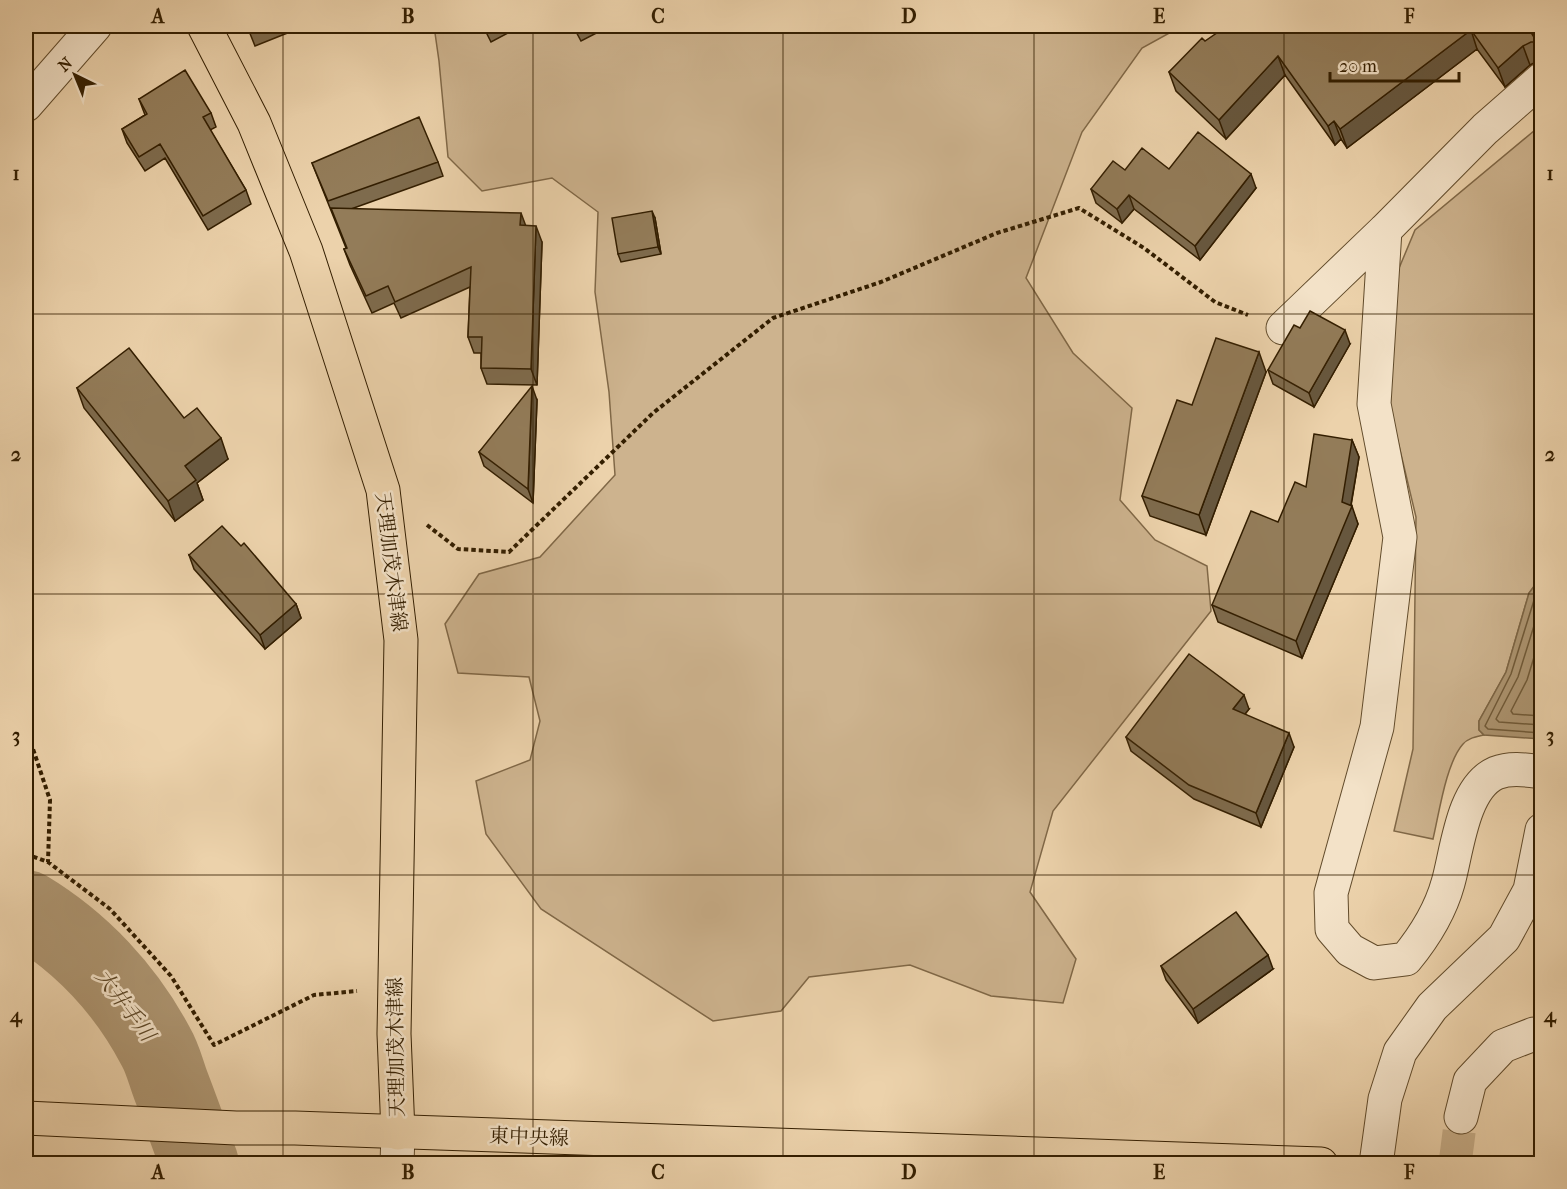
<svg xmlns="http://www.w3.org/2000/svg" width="1567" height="1189" font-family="'IM FELL French Canon','Noto Serif JP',serif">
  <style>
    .green { fill: #cdb38e; stroke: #806847; stroke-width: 1.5 }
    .water { fill: #ad9571; stroke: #7c6544; stroke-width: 1.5 }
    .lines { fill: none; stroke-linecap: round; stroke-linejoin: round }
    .shore { stroke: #705a38; stroke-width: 1.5 }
    .river { stroke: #ad9571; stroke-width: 78 }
    .minor-tunnel { stroke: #c7ae89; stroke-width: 33; stroke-dasharray: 33 16; stroke-linecap: butt }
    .minor-casing { stroke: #614b2b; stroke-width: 35 }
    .tertiary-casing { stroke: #614b2b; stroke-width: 35 }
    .primary-casing { stroke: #331e00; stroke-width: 35 }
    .trunk-casing { stroke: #331e00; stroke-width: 35 }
    .path { stroke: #331e00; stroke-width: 4; stroke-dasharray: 4.5 3; stroke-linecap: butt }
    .minor { stroke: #f3e2c8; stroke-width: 33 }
    .tertiary { stroke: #f3e2c8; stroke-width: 33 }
    .primary { stroke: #ecd2ab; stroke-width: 33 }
    .trunk { stroke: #ecd2ab; stroke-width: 33 }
    .wall { fill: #7e6b4d; stroke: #331e00; stroke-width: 1.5 }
    .shaded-wall { fill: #67573e; stroke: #331e00; stroke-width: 1.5 }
    .building { fill: #937c59; stroke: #331e00; stroke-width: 1.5 }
    .grid { fill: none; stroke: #331e00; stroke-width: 1.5; stroke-opacity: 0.55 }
    .labels { text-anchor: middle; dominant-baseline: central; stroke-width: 5; stroke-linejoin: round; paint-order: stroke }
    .street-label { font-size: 20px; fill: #331e00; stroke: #f3e2c8 }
    .water-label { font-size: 21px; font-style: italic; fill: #5e4828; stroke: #f3e2c8 }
    .neatline { fill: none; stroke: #331e00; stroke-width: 2 }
    .grid-label { font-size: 20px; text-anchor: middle; font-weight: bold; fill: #331e00 }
  </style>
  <rect width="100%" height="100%" fill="#ecd2ab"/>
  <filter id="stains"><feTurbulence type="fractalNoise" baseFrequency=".00333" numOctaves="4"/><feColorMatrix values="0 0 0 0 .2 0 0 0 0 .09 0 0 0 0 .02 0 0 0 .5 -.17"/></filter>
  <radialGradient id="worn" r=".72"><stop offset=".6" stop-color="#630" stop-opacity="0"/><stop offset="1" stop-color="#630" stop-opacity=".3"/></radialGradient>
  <path class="green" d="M434,26H1182L1142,48L1082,132L1026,278L1073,353L1132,408L1120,500L1155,540L1207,566L1211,611L1053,811L1030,892L1076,959L1063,1003L991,996L910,965L809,977L781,1011L713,1021L541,909L486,834L476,781L530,760L540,721L529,677L458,673L445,624L479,574L540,557L615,475L609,392L595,292L598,212L552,178L482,191L448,157L439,61Z
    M1541,125V577L1529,593L1506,672L1479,721V730L1484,735C1476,737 1468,738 1463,744C1446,763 1439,814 1433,839L1394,831L1413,749L1416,517L1390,408L1397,273L1415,230Z"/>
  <path class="water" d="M1541,577V739L1484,735L1479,730V721L1506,672L1529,593Z"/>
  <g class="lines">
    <path class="shore" d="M1542,587L1535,597L1511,674L1485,726L1488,729L1542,733
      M1542,600L1518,677L1496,719L1499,722L1542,725
      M1542,631L1527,680L1511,711L1513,714L1542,716"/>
    <path class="river" d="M26,909C81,942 126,990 156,1047C163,1059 166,1073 171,1086C181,1112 190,1138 200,1164"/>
    <path class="minor-tunnel" d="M1455,1164L1461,1117"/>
    <defs>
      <path id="minor" d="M26,105L95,26
        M1385,230L1374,404L1400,537L1377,727L1331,893L1332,929L1350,950L1374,963L1406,959C1424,937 1440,912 1448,883C1457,852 1462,788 1496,773C1511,767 1527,770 1542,772
        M1283,328L1385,230L1485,129L1542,79
        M1461,1117L1470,1081L1503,1046L1534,1034H1542
        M1376,1164L1385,1099L1400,1052L1432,1007L1504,938L1530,890L1542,830"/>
      <path id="tertiary" d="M397,1164L398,1133"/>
      <path id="primary" d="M204,26L254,123L306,251L383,490L401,640L394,1034L398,1133"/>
      <path id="trunk" d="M26,1118L236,1128H295L1321,1164"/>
    </defs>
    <use href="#minor" class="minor-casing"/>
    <use href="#tertiary" class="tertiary-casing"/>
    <use href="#primary" class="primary-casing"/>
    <use href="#trunk" class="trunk-casing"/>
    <path class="path" d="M427,525L458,549L509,552L653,413L773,318L881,282L997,233L1079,208L1144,248L1215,302L1248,315
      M26,728L50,800L48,862
      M26,854L48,862L110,909L171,976L214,1045L314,995L357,991"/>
    <use href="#minor" class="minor"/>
    <use href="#tertiary" class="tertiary"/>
    <use href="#primary" class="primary"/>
    <use href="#trunk" class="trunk"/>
  </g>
  <path class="wall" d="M247,26H305L255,46Z
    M483,26H521L491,42Z
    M573,26H610L581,41Z
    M1527,26L1537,42L1542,56V61H1538L1530,65L1505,87L1477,49L1347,148L1341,139L1335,145L1285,75L1226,139L1176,91L1169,72L1205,41Z
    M139,99L211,113L216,127L210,130L246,190L251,204L208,230L165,158L145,171L127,143L122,129L145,115Z
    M438,162L443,176L351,209L525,225L542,242L537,385L487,384L481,368V353H474L468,337L470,287L401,318L394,303L372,313L350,265L344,249L346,248L312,163Z
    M1169,169L1256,188L1200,260L1134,209L1122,223L1096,203L1091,189L1125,170Z
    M655,218L661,254L621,262L618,254Z
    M1350,344L1314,407L1273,384L1268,370Z
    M1266,372L1206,535L1150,516L1142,496L1192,405Z
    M77,388L184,418L228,459L197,483L203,500L175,521L84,408Z
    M537,400L533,503L484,466L479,452Z
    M1352,440L1359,457L1351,506L1358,524L1302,658L1218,622L1212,605L1306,487Z
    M189,555L296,604L301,618L265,649L194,569Z
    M1249,709L1245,714L1294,747L1261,827L1194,799L1131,751L1126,737Z
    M1161,966L1273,969L1198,1023L1166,980Z"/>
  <path class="shaded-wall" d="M1471,30L1477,49L1347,148L1340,129Z
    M1523,46L1530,65L1505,87L1498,68Z
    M1278,56L1285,75L1226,139L1219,120Z
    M1334,121L1341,139L1335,145L1328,126Z
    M1251,174L1256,188L1200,260L1195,246Z
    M1129,195L1134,209L1122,223L1117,209Z
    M652,211L655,218L661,254L658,247Z
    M521,213L527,229L520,225Z
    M536,226L542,242L537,385L531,369Z
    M1345,330L1350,344L1314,407L1309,393Z
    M1259,352L1266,372L1206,535L1199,515Z
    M532,386L537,400L533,503L528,489Z
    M221,438L228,459L197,483L203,500L175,521L168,501L185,466Z
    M1352,440L1359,457L1350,510L1352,506L1358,524L1302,658L1296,641Z
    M296,604L301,618L265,649L260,635Z
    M1244,695L1249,709L1238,723L1233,709Z
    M1289,733L1294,747L1261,827L1256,813Z
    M1268,955L1273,969L1198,1023L1193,1009Z"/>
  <path class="building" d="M247,26H266L250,32Z
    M1227,26H1527L1537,42H1531L1523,46L1498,68L1471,30L1340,129L1334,121L1328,126L1278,56L1219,120L1169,72L1202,38L1205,41Z
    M185,70L211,113L203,117L246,190L203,216L160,144L139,157L122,129L147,114L139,99Z
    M419,117L438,162L328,201L312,163Z
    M1198,132L1251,174L1195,246L1129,195L1117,209L1091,189L1113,161L1125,170L1142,148L1169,169Z
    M331,208L521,213L520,225L536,226L531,369L481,368L482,337H468L471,267L395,302L388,286L366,296L344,249L347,248Z
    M652,211L658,247L618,254L612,218Z
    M1310,311L1345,330L1309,393L1268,370L1294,325L1300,328Z
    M1216,338L1259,352L1199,515L1142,496L1177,400L1192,405Z
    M129,348L184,418L197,408L221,438L185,466L196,480L168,501L77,388Z
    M532,386L528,489L479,452Z
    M1314,434L1352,440L1342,502L1352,506L1296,641L1212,605L1251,511L1278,522L1295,482L1306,487Z
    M222,526L241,546L244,543L296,604L260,635L189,555Z
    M1189,654L1244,695L1233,709L1289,733L1256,813L1189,785L1126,737Z
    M1236,912L1268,955L1193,1009L1161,966Z"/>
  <path class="grid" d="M283,26V1164M533,26V1164M783,26V1164M1034,26V1164M1284,26V1164M26,314H1542M26,594H1542M26,875H1542"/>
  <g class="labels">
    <g class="street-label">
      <text transform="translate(391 562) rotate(83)">天理加茂木津線</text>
      <text transform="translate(396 1047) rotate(-91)">天理加茂木津線</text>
      <text transform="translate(529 1137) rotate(2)">東中央線</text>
    </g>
    <g class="water-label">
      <text transform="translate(125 1005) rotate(53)">大井手川</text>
    </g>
  </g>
  <rect width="1567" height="1189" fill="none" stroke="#ecd2ab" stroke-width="66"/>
  <g transform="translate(75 75) rotate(317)" stroke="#f3e2c8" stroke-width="4.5" paint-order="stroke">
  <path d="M0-4.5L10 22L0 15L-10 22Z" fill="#331e00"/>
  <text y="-9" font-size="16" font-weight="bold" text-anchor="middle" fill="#331e00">N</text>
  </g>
  <path d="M1330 72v9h129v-9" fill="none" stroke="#331e00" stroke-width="3"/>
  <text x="1339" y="72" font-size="18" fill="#331e00" stroke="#f3e2c8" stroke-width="4.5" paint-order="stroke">20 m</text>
  <rect x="33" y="33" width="1501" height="1123" class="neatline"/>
  <g class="grid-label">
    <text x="158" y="23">A</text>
    <text x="408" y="23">B</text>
    <text x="658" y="23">C</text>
    <text x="909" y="23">D</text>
    <text x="1159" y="23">E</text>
    <text x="1409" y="23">F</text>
    <text x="16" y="180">1</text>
    <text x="1550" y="180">1</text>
    <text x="16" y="461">2</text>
    <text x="1550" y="461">2</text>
    <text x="16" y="742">3</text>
    <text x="1550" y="742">3</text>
    <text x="16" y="1022">4</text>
    <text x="1550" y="1022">4</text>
    <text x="158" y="1179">A</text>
    <text x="408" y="1179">B</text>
    <text x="658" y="1179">C</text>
    <text x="909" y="1179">D</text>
    <text x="1159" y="1179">E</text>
    <text x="1409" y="1179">F</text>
  </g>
  <rect width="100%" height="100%" filter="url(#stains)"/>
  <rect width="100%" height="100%" fill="url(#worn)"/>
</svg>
